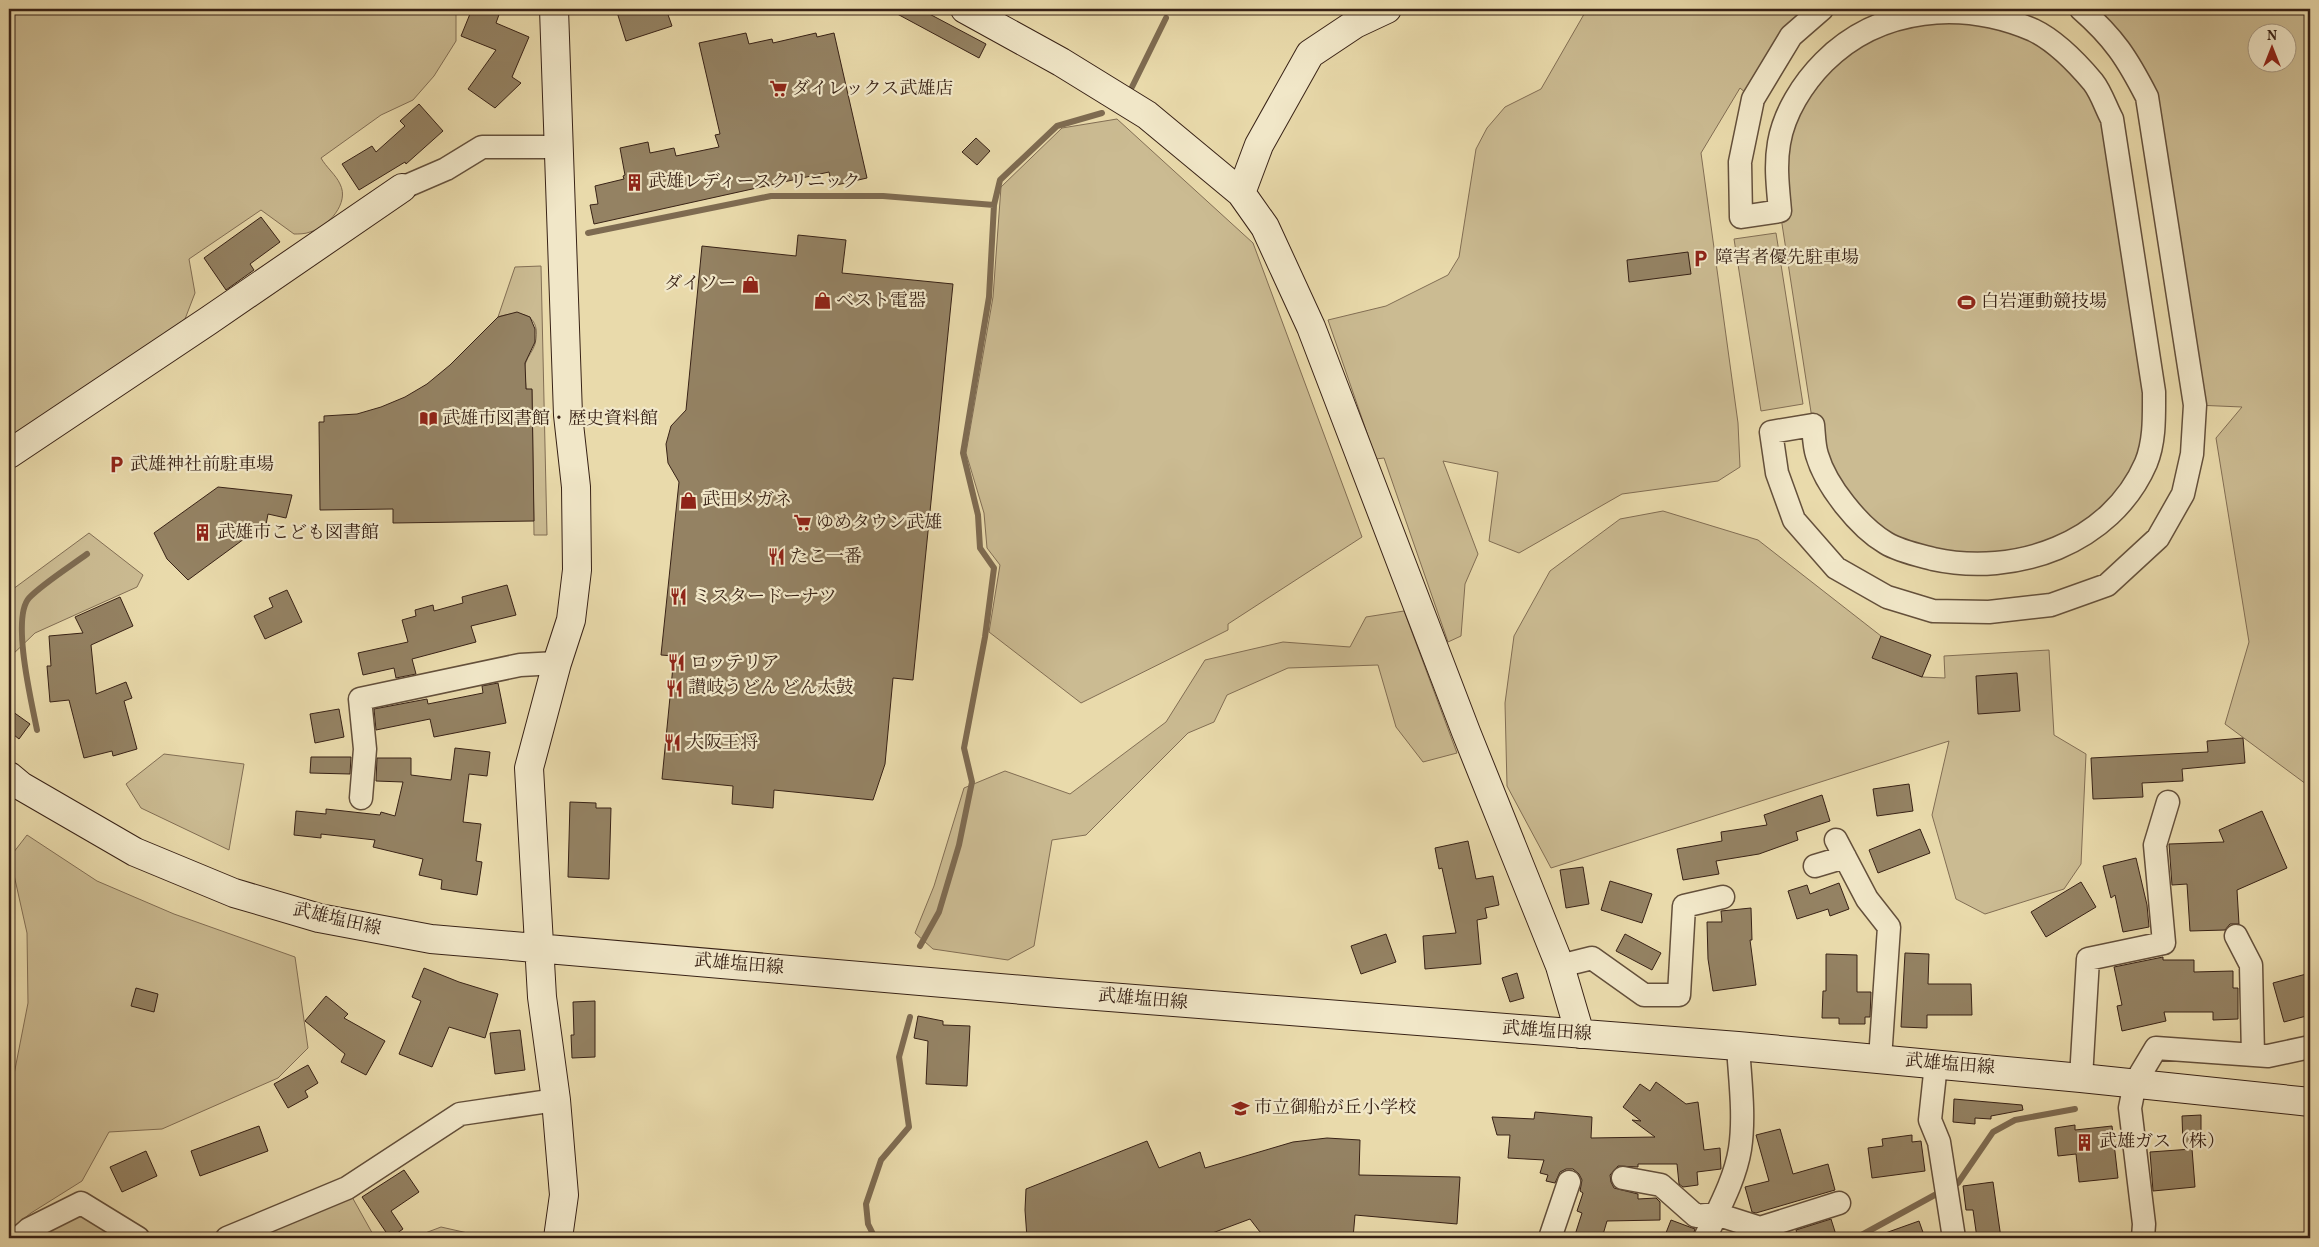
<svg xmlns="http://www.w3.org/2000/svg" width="2319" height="1247" font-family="Vollkorn,'Noto Serif JP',serif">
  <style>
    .green { fill: #cbbb92; stroke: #826e54; fill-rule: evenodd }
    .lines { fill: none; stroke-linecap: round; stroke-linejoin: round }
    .stream { stroke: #7e6b51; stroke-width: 6 }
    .building { fill: #948263; stroke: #382216 }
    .street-casing { stroke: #64503b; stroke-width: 25 }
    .secondary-casing { stroke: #382216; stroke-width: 30 }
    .street { stroke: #f1e7c8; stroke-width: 22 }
    .secondary { stroke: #f1e7c8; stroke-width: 28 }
    .labels { text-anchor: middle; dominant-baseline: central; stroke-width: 4.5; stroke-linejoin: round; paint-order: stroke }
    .poi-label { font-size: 18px; fill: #382216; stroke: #f1e7c8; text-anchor: start }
    .street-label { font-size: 18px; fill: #382216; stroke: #f1e7c8 }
  </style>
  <rect width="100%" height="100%" fill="#e9daab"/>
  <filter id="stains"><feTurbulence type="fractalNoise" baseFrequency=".004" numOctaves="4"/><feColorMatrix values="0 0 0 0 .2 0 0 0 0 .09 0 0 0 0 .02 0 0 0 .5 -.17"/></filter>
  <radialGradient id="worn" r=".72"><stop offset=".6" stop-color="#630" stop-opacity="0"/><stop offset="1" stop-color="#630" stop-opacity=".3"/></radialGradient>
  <path class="green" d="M9,9H456V41L434,76L413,100L381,115L321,158C326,167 336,175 340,184C350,203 328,227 310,232C305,234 299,234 294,234L261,210L189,259L195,293L185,319L150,344L9,437Z
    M1587,9H1822L1753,99L1740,88L1701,153L1738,423L1740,467L1718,481L1622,494L1519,553L1489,541L1498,472L1443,461L1478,554L1465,584L1461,636L1448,642L1384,458L1376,459L1328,320L1386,306L1448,275L1459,257L1476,149L1487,128L1505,107L1541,89Z
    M2081,9H2310V787L2225,724L2249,642L2216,438L2242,407L2195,405L2147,97ZM2256,32H2286V62H2256Z
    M2002,18L2094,84L2154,392L2146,463L2085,535L1952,563L1855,517L1813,425L1780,211L1788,113L1867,28Z
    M1117,119L1253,243L1362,537L1228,624V630L1081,703L989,632L1000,565L987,548L984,513L966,453L993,297L1001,187L1062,128Z
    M1776,233L1803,404L1761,411L1734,239Z
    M541,266L547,535H534L532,390L526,389C526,381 523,369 526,362C528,356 533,351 535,344C542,315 522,309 498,317L515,267Z
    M1663,511L1758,540L1881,636L1873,658L1922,677L1945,678L1944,656L2049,650L2054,735L2086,754L2081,864L2064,889L1985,914L1956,899L1932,815L1949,741L1551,868L1507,786L1505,703L1514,636L1550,571L1620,519Z
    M89,533L143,575L137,587L35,633L10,657L9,656V592Z
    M1404,611L1457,753L1423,762L1396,727L1378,665L1288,668L1227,695L1214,722L1188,733L1086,835L1052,840L1034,946L1008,960L933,949L915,933L934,886L964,788L1005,771L1070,794L1166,722L1205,660L1283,642L1350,647L1366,617Z
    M164,754L244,764L229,850L141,808L126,784Z
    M27,835L97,881L174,914L295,957L308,1048L278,1078L162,1129L109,1132L82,1181L31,1213L9,1230V1100L28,1003L27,933L10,857Z
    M347,1188L375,1238H227Z
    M81,1203L138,1238H35Z
    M441,1227L490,1238H412Z"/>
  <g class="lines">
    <path class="stream" d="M1132,87L1166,18
      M588,233L771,196H883L994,205
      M37,730C32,704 11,618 29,598C41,585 72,565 87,554
      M920,946L939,912L959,845L972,782L964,748L985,637L994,568L980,548L978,515L963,453L989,297L994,205L1000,180L1057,126L1102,113
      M1951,1186L1958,1183L1993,1132L2015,1120L2075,1109
      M875,1238L868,1224L866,1204L881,1160L909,1127L899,1057L910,1017
      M1856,1238L1942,1191"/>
  </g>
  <path class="building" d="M472,9H501L496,23L529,37L512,77L521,83L495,108L468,89L496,50L461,36Z
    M616,9H666L672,26L626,41Z
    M888,9H920L986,44L979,58Z
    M746,33L749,44L772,39L773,43L816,33L817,37L834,33L867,178L832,186L829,172L594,224L590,205L598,204L595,186L624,179L623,176L625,175L620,148L648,142L650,153L674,148L676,156L719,147L715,135L720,134L699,43Z
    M419,104L443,131L406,164L405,162L359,190L342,164L372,146L376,152L405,126L400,121Z
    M976,138L990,151L977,165L962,152Z
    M261,217L280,242L250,264L254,270L226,290L204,258Z
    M798,235L846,240L842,273L953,284L913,680L893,678L885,764L873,800L774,790L773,808L732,804L733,786L662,779L674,656L661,655L679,482L668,463L666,444L671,426L686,410L702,246L796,256Z
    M1688,252L1691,274L1629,282L1627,260Z
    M517,312L530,317L535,329V342L525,363L526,389H532L534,521L393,523V509L320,510L319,422H324V416L357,414L381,407L405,397L427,384L450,365L498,317Z
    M218,487L292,495L286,518L268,514L265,530L259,528L188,580L167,559L154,533Z
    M507,585L516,615L471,626L476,642L412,659L416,674L396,678L394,668L363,675L358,653L408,642L402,620L416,616L415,610L433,605L434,611L463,603L462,597Z
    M287,590L302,622L265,639L254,616L273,607L269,598Z
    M120,597L133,626L91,645L96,694L126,682L132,698L124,701L137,749L113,756L112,751L84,758L69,700L50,702L47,666H51L49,636L83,633L75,617Z
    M1881,636L1931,655L1922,677L1872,658Z
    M2017,673L2020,711L1978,714L1976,676Z
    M498,683L506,723L434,737L430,719L376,730L374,709L427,699L428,704L483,693L482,686Z
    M9,709L30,724L19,739L9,731Z
    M339,709L344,737L315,743L310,714Z
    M2243,738L2245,763L2182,769L2183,781L2142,783L2143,797L2093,799L2091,758L2208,752L2207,741Z
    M455,748L490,752L487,776L469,774L463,822L481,824L476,861L482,862L477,895L441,889L442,880L419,875L423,859L373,847L375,840L321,834V838L294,835L296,811L326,814V809L380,815L381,812L395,816L403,782L376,781L377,758H411V775L451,780Z
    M311,757H351L350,774L310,773Z
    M1909,784L1913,811L1877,816L1873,789Z
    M1822,795L1830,821L1796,832L1798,840L1759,854L1716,861L1719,874L1683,880L1677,849L1722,841L1721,832L1767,825L1764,815Z
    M570,802L596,803V808H611L609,879L568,877Z
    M2262,811L2287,868L2237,890L2239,924H2230L2225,930L2190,931L2187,884L2172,885L2169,844L2224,842L2219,830Z
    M1920,829L1930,853L1878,873L1869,850Z
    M1468,841L1476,879L1493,876L1499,905L1485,908L1487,918L1477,920L1481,964L1425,969L1423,936L1456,933L1442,868L1439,869L1435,848Z
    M2136,858L2147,905L2149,927L2123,932L2115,895L2111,898L2103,866Z
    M1583,867L1589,904L1566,908L1560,870Z
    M1610,881L1652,894L1642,923L1601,910Z
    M2081,882L2096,907L2046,937L2031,912Z
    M1839,883L1849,909L1830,916L1828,909L1797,919L1788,891L1807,885L1810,894Z
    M1751,908L1752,940H1750L1756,985L1713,991L1708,959L1707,922H1722L1721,911Z
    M1386,934L1396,962L1361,974L1351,946Z
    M1625,934L1661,953L1652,970L1616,951Z
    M1905,953L1929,954L1928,984H1971L1972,1015H1927V1028L1901,1027Z
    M1826,954L1857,955V992H1871L1870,1017H1865V1024H1839V1018H1822L1823,991H1826Z
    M2163,957V960H2194V972L2233,971V988H2238V1019L2213,1020V1012H2164L2166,1021L2122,1031L2117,1006L2122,1005L2114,967Z
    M424,968L459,982L498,994L485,1038L449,1027L432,1067L399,1054L421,1001L412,997Z
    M1517,973L1524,998L1510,1002L1502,978Z
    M2310,973V1015L2284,1022L2273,983Z
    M136,988L158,994L154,1012L131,1006Z
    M326,996L348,1014L344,1018L385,1041L366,1075L341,1062L345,1054L305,1021Z
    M595,1001V1057L572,1058L571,1035H574L573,1002Z
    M918,1016L943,1021V1025L970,1026L967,1086L926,1084L928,1041L914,1038Z
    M520,1030L525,1070L495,1074L490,1033Z
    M308,1065L318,1083L305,1091L308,1097L288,1108L274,1084Z
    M1656,1082L1686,1104L1698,1102L1704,1150L1720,1148L1721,1169L1697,1172L1698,1185L1683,1187L1679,1184L1677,1164H1638V1167L1618,1166L1610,1175L1611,1182L1614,1188L1638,1194V1199L1656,1198L1660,1202V1220L1607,1221L1602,1238H1574L1582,1213L1577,1211L1583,1193L1580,1191L1582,1180L1579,1174L1573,1169H1566L1560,1172L1555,1183L1546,1181L1548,1175L1540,1173L1544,1160L1508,1158L1510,1135H1497L1492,1117L1534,1119L1535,1112L1592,1117L1591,1138L1655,1137L1632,1120L1641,1121L1623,1107L1640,1084L1650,1091Z
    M1954,1099L2022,1105L2023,1110L1991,1116V1119L1975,1118V1124L1953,1122Z
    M2201,1115V1145H2183L2182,1116Z
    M2075,1125V1130L2112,1126L2118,1178L2079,1182L2076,1154L2058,1156L2055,1128Z
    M259,1126L268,1151L200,1176L191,1151Z
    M1780,1129L1793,1174L1828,1164L1835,1190L1756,1213L1752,1212L1745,1187L1769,1181L1756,1135Z
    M1912,1135V1142L1921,1141L1925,1171L1872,1178L1868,1148L1883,1146L1882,1139Z
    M1327,1138L1360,1140L1359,1175L1460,1177L1457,1224L1355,1215L1353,1238H1273L1260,1232L1250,1219L1199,1238H1027L1025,1210L1026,1189L1147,1141L1159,1168L1200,1152L1205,1168L1293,1142Z
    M2192,1149L2195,1187L2153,1191L2150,1152Z
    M146,1151L157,1176L122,1192L110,1167Z
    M404,1170L419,1192L391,1211L403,1229L390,1238L362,1197Z
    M1993,1182L2001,1238H1977L1973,1210H1966L1963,1186Z
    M1831,1219L1837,1238H1798L1796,1230Z
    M1671,1220L1695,1229L1692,1238H1664Z
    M1919,1221L1925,1238H1877V1236Z"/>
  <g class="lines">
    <defs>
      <path id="street" d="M1822,9L1791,36L1753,99L1740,162L1741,217L1780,211C1778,188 1775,166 1779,143C1784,113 1803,83 1824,62C1880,6 1963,0 2033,30C2056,41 2077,63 2093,82C2101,92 2106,108 2112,119L2154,392C2154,416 2155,441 2146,463C2111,544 2015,577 1933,559C1918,555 1899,551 1886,543C1859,527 1826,486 1817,455C1814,446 1814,435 1813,425L1771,432L1777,473L1794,520L1836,568L1887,597L1933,611L1989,612L2051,605L2107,585L2158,538L2183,494L2192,454L2195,405L2147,97C2127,58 2114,38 2081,9
        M402,188L446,169L482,147H560
        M361,798L365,749L360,699L520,665L557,663
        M1836,840L1867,899L1889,927L1880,1059
        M1815,866L1845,857
        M2236,936L2251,965L2253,1055
        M1560,966L1592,958L1644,995H1679L1684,906L1723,897
        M1936,1064L1930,1120L1939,1142L1954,1238
        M2081,1078L2088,959L2164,943L2155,845L2168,802
        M1623,1178L1661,1185L1696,1216L1716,1214L1760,1228L1839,1203
        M19,1238L29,1229L81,1203L138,1238
        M227,1238L347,1188L460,1114L556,1100
        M1550,1238L1569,1182
        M1705,1238C1718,1210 1735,1180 1740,1149C1745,1116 1740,1080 1738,1046
        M2143,1238L2144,1224L2130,1108L2135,1083L2156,1048L2268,1056L2310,1047"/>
      <path id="secondary" d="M554,9L568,415L576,487L577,570L571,620L557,663L529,768L542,997L556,1100L564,1195L558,1238
        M965,9L1061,62L1147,115L1241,193
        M1387,9L1355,24L1310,54L1259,145L1241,193L1265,227L1311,327L1466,732L1560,966L1580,1034
        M9,454L208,321L402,188
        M9,776L21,786L135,852L234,893L319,918L431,939L1058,993L1738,1046L2081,1078L2310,1102"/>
    </defs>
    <use href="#street" class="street-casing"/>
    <use href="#secondary" class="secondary-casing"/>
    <use href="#street" class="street"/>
    <use href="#secondary" class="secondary"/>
  </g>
  <defs>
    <symbol id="supermarket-bare" viewBox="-9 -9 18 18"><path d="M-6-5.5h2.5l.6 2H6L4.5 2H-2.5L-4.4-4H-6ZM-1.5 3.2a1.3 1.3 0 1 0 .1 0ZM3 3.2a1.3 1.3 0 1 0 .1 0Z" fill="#8f2418" stroke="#f1e7c8" stroke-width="2.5" paint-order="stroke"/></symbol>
    <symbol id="building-bare" viewBox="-9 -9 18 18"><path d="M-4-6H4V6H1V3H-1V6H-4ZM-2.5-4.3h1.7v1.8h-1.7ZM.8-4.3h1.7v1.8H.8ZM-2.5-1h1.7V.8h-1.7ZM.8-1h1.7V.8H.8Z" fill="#8f2418" stroke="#f1e7c8" stroke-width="2.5" paint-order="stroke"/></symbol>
    <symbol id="parking-bare" viewBox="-9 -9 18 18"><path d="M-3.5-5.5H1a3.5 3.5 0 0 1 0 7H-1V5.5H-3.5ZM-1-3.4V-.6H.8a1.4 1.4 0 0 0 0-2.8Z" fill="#8f2418" stroke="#f1e7c8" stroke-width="2.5" paint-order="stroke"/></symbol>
    <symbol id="shop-bare" viewBox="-9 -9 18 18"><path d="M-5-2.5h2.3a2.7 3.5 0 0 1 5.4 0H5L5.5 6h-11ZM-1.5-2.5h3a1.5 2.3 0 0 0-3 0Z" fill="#8f2418" stroke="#f1e7c8" stroke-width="2.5" paint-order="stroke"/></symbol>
    <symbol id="stadium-bare" viewBox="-9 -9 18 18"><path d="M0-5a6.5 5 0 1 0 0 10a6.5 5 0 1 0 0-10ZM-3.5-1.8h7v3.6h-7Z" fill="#8f2418" stroke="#f1e7c8" stroke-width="2.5" paint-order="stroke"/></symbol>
    <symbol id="library-bare" viewBox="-9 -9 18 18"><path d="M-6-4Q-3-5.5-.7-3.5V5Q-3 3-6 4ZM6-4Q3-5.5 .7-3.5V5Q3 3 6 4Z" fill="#8f2418" stroke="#f1e7c8" stroke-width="2.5" paint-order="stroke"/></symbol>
    <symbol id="restaurant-bare" viewBox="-9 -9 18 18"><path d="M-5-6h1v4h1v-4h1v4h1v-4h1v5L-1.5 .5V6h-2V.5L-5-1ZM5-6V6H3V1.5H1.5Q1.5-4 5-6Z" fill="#8f2418" stroke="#f1e7c8" stroke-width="2.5" paint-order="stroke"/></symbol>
    <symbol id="school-bare" viewBox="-9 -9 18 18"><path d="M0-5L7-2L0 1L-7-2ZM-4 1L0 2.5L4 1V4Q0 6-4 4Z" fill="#8f2418" stroke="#f1e7c8" stroke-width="2.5" paint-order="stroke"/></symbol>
  </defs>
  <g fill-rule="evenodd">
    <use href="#supermarket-bare" x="766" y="76" width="25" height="25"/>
    <use href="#building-bare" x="622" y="170" width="25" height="25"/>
    <use href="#parking-bare" x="1688" y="246" width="25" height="25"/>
    <use href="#shop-bare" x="738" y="272" width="25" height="25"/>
    <use href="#shop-bare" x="810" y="288" width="25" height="25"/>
    <use href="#stadium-bare" x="1954" y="290" width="25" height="25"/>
    <use href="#library-bare" x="416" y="406" width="25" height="25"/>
    <use href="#parking-bare" x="104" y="452" width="25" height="25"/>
    <use href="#shop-bare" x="676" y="488" width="25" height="25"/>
    <use href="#supermarket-bare" x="790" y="510" width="25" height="25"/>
    <use href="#building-bare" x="190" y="520" width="25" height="25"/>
    <use href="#restaurant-bare" x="764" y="544" width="25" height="25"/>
    <use href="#restaurant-bare" x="666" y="584" width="25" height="25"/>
    <use href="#restaurant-bare" x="664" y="650" width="25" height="25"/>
    <use href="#restaurant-bare" x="662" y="676" width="25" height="25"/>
    <use href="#restaurant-bare" x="660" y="730" width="25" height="25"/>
    <use href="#school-bare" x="1228" y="1096" width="25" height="25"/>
    <use href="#building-bare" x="2072" y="1130" width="25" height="25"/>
  </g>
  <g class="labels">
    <g class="poi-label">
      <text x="792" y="89">ダイレックス武雄店</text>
      <text x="648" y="182">武雄レディースクリニック</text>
      <text x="1715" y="258">障害者優先駐車場</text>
      <text x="736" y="284" text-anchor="end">ダイソー</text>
      <text x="836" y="301">ベスト電器</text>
      <text x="1981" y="302">白岩運動競技場</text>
      <text x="442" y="419">武雄市図書館・歴史資料館</text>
      <text x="130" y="465">武雄神社前駐車場</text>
      <text x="702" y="500">武田メガネ</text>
      <text x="816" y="523">ゆめタウン武雄</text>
      <text x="217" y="533">武雄市こども図書館</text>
      <text x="790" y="557">たこ一番</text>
      <text x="693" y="597">ミスタードーナツ</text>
      <text x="690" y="663">ロッテリア</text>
      <text x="688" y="688">讃岐うどん どん太鼓</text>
      <text x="686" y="743">大阪王将</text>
      <text x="1254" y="1108">市立御船が丘小学校</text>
      <text x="2099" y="1142">武雄ガス（株）</text>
    </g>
    <g class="street-label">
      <text transform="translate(337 920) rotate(13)">武雄塩田線</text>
      <text transform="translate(739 965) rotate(5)">武雄塩田線</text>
      <text transform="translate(1143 1000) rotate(5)">武雄塩田線</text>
      <text transform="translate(1547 1032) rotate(4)">武雄塩田線</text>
      <text transform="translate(1950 1065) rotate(5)">武雄塩田線</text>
    </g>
  </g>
  <rect width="2319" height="1247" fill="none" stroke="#e9daab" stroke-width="30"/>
  <rect x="10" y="10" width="2299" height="1227" fill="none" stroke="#382216" stroke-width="2.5"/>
  <rect x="15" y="15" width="2289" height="1217" fill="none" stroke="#382216"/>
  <g transform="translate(2272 48)"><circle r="24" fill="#f1e7c8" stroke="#a79881"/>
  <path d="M0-4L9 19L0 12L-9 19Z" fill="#8f2418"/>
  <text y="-8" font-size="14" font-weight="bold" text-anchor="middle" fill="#382216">N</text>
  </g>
  <rect width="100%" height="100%" filter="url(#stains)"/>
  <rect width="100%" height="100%" fill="url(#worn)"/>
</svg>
